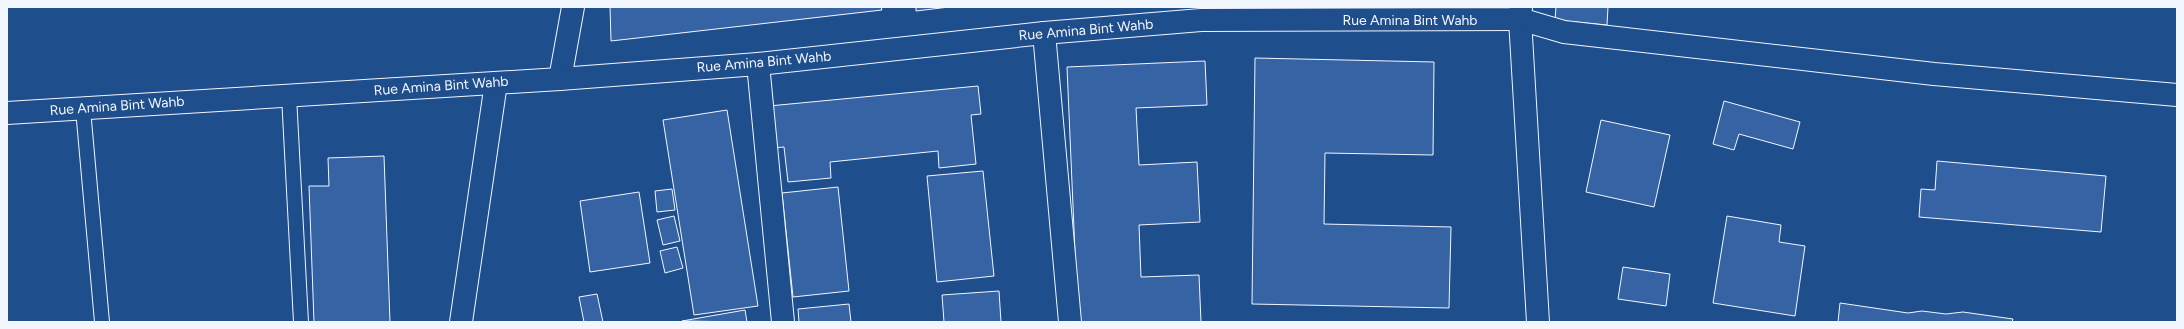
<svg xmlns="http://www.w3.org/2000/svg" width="2184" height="329" font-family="Figtree,sans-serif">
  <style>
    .building { fill: #3563a3; stroke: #f2f6ff }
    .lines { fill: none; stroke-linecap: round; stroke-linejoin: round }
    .service-casing { stroke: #f2f6ff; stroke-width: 16 }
    .minor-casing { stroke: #f2f6ff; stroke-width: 24 }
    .tertiary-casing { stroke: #f2f6ff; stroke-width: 24 }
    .secondary-casing { stroke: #f2f6ff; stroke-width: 24 }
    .service { stroke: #1f4e8c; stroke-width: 14 }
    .minor { stroke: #1f4e8c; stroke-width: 22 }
    .tertiary { stroke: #1f4e8c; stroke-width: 22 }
    .secondary { stroke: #1f4e8c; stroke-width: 22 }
    .labels { text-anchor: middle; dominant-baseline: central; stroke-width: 3; stroke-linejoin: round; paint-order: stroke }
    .street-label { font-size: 14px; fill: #f2f6ff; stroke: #1f4e8c }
  </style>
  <rect width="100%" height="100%" fill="#1f4e8c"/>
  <path class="building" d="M610,7H881L882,10L611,41Z
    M916,7H949L916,11Z
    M1556,7H1608L1607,25L1555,20Z
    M1255,58L1434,62L1433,155L1325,153L1324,224L1451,227L1449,308L1252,304Z
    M1205,61L1207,105L1136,108L1139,165L1197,162L1200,222L1139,225L1141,277L1199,275L1201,322H1078L1067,67Z
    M978,86L981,114L971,115L976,164L939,168L938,151L830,162L831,178L788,182L784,147L773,148L769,106Z
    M1724,101L1800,122L1793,149L1739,134L1734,150L1713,144Z
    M727,110L758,306L694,315L663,120Z
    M1601,120L1670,135L1654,207L1586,192Z
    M384,156L390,322H314L309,186H329L328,158Z
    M1937,161L2106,176L2101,232L1919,217L1921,189L1935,190Z
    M983,171L994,276L937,282L927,176Z
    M838,187L849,291L793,297L782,193Z
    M672,189L675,210L657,212L655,191Z
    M639,192L650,263L590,272L580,201Z
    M674,216L680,241L663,245L657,220Z
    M1727,216L1781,225L1779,242L1805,246L1795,316L1713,303Z
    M677,247L683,268L665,273L660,251Z
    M1623,267L1670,274L1666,306L1618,299Z
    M999,291L1001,322H944L942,295Z
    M597,294L603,322H584L579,297Z
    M1840,303L1908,313L1922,311L1946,314L1963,312L2013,319L2012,322H1838Z
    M849,304L851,322H799L798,309Z
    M745,310L747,322L682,321Z"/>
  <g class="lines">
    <defs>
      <path id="service" d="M289,96L301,322
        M83,109L102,322"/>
      <path id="minor" d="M1520,19L1538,322
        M1044,33L1070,322
        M758,64L783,322
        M560,79L573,7
        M461,322L496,83"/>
      <path id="tertiary" d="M1520,19L1564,32L1934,74L2177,95"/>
      <path id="secondary" d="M7,113L560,79L758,64L1044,33L1201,20L1520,19L1521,7"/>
    </defs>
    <use href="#service" class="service-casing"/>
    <use href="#minor" class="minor-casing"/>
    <use href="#tertiary" class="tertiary-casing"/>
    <use href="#secondary" class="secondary-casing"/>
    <use href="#service" class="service"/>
    <use href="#minor" class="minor"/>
    <use href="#tertiary" class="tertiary"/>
    <use href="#secondary" class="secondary"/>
  </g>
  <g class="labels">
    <g class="street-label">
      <text x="1410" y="20">Rue Amina Bint Wahb</text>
      <text transform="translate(1086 30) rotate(-5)">Rue Amina Bint Wahb</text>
      <text transform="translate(764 62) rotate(-5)">Rue Amina Bint Wahb</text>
      <text transform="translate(441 86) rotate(-4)">Rue Amina Bint Wahb</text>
      <text transform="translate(117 106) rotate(-4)">Rue Amina Bint Wahb</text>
    </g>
  </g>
  <rect width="2184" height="329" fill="none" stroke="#f2f6ff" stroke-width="16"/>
</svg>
